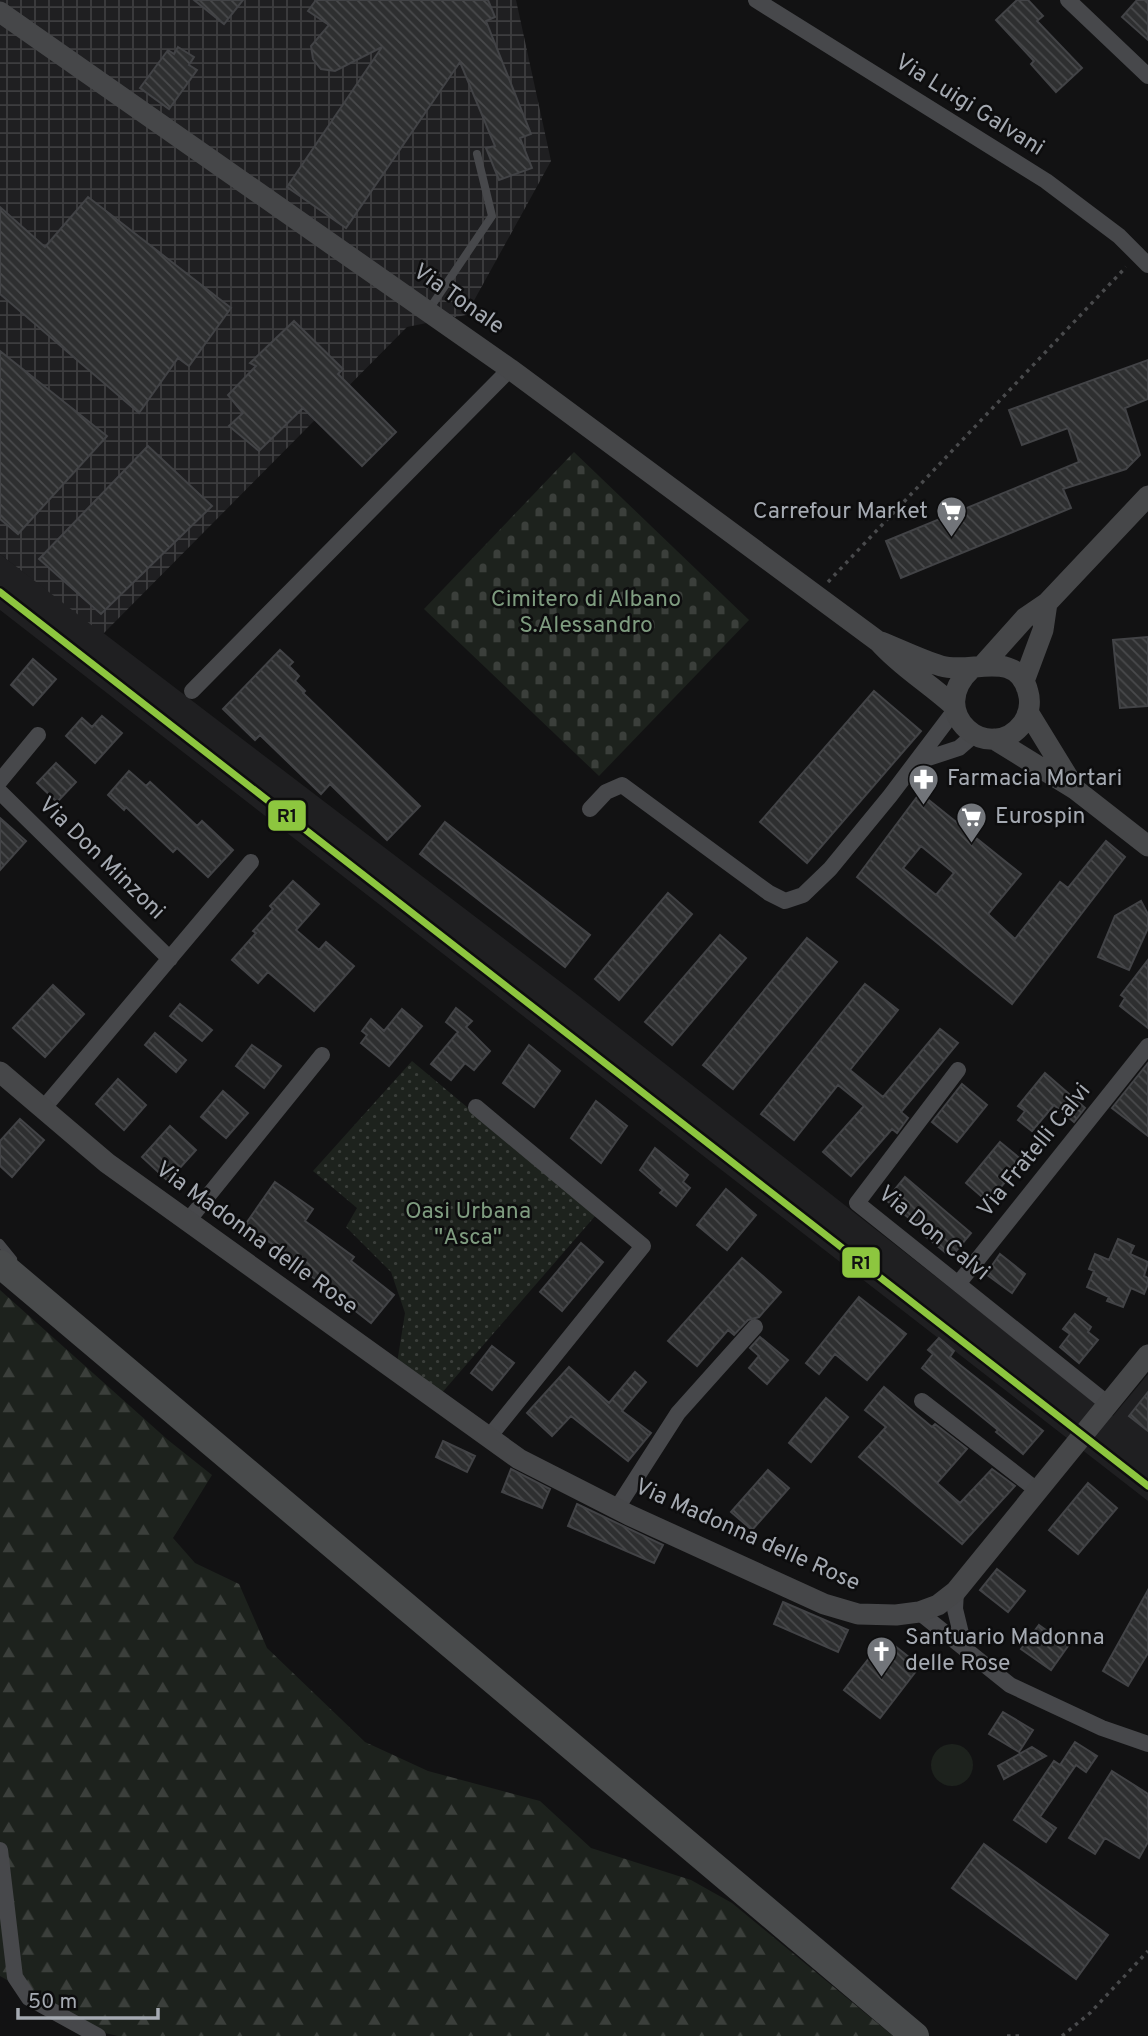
<svg xmlns="http://www.w3.org/2000/svg" width="1148" height="2036" font-family="Overpass,sans-serif">
  <style>
    .built { fill: #1f1f21 }
    .industrial { fill: url(#industrial-grid) }
    .forest { fill: url(#forest-firs) }
    .cemetery { fill: url(#cemetery-stones) }
    .park { fill: url(#park-dots) }
    .pitch { fill: #1d221d }
    .building { fill: url(#building-back-hatch); stroke: #424346; stroke-width: 2; fill-rule: evenodd }
    .lines { fill: none; stroke-linecap: round; stroke-linejoin: round }
    .path { stroke: #494a4c; stroke-width: 3.5; stroke-dasharray: 3.5 5; stroke-linecap: butt }
    .lane { stroke: #47484b; stroke-width: 8 }
    .street { stroke: #47484b; stroke-width: 16 }
    .secondary { stroke: #464749; stroke-width: 21 }
    .highway { stroke: #494b4c; stroke-width: 28 }
    .rail-1-casing { stroke: #0d0d0e; stroke-width: 12 }
    .rail-1 { stroke: #8dc63f; stroke-width: 7 }
    .labels { text-anchor: middle; dominant-baseline: central; stroke-width: 5; stroke-linejoin: round; paint-order: stroke }
    .street-label { font-size: 23px; fill: #a5aab2; stroke: #0d0d0e }
    .poi-label { font-size: 23px; fill: #a5aab2; stroke: #0d0d0e; text-anchor: start }
    .park-label { font-size: 23px; fill: #7e9b7f; stroke: #0d0d0e }
    .line-badge { stroke: #0d0d0e; stroke-width: 2.5 }
    .pale-badge-label { font-size: 19px; text-anchor: middle; font-weight: bold; fill: #111 }
  </style>
  <defs>
    <pattern id="industrial-grid" width="8" height="8" patternUnits="userSpaceOnUse" patternTransform="scale(1.75)"><rect width="8" height="8" fill="#1f1f21"/><path d="M0 4h8M4 0v8" fill="none" stroke="#3d3d3f"/></pattern>
    <pattern id="forest-firs" width="22" height="20" patternUnits="userSpaceOnUse" patternTransform="scale(1.75)"><rect width="22" height="20" fill="#1d221d"/><path d="M5 1l3.5 6h-7zM16 11l3.5 6h-7z" fill="#3b3f3b"/></pattern>
    <pattern id="cemetery-stones" width="16" height="16" patternUnits="userSpaceOnUse" patternTransform="scale(1.75)"><rect width="16" height="16" fill="#1d221d"/><path d="M2 7V4a2 2 0 0 1 4 0v3zM10 15v-3a2 2 0 0 1 4 0v3z" fill="#3b3f3b"/></pattern>
    <pattern id="park-dots" width="8" height="8" patternUnits="userSpaceOnUse" patternTransform="scale(1.75)"><rect width="8" height="8" fill="#1d221d"/><path d="M2 2h.1M6 6h.1" fill="none" stroke="#3b3f3b" stroke-width="1.8" stroke-linecap="round"/></pattern>
    <pattern id="building-back-hatch" width="6" height="6" patternUnits="userSpaceOnUse" patternTransform="scale(1.75)"><rect width="6" height="6" fill="#2e2f30"/><path d="M-1 5l2 2M0 0l6 6M5-1l2 2" fill="none" stroke="#494a4c"/></pattern>
  </defs>
  <rect width="100%" height="100%" fill="#121213"/>
  <path class="built" d="M0,554L575,993L1113,1416L1148,1374V1501L0,610Z"/>
  <path class="industrial" d="M0,0H516L551,161L466,315L407,327L103,634L0,554Z"/>
  <path class="forest" d="M0,1290L168,1440L212,1475L173,1538L195,1563L239,1584L267,1648L365,1742L428,1771L540,1801L591,1848L691,1880L732,1903L893,2036H118L96,2031L0,1976Z"/>
  <path class="cemetery" d="M574,452L749,620L599,776L424,609Z"/>
  <path class="park" d="M412,1061L596,1215L440,1395L397,1363L405,1313L391,1272L346,1227L357,1208L313,1171Z"/>
  <path class="pitch" d="M931 1765a21 21 0 1 1 42 0a21 21 0 1 1-42 0Z"/>
  <path class="building" d="M194,0H243L224,24Z
    M316,0H488L495,17L486,21L531,134L520,138L532,168L499,180L486,148L495,146L460,62L346,228L287,187L382,47L335,71L321,69L313,59L311,46L329,25L308,11Z
    M1017,0H1028L1043,16L1037,21L1082,68L1056,92L1031,64L1034,61L996,20Z
    M1137,0H1148V40L1122,17Z
    M178,47L194,57L189,65L197,70L169,109L140,88L168,50L174,54Z
    M88,197L231,308L189,366L178,358L139,413L0,294V207L45,247Z
    M294,321L343,369L338,374L396,432L362,466L303,408L259,451L229,426L243,413L228,395L256,366L250,363Z
    M0,351L107,436L18,534L0,519Z
    M1148,360V399L1125,408L1140,455L1126,469L1063,489L1071,508L901,578L886,541L1079,462L1068,428L1022,445L1009,410Z
    M148,446L212,506L101,614L39,559Z
    M1148,637V706L1120,708L1113,640Z
    M280,650L293,662L289,666L299,676L295,681L305,691L303,693L420,806L387,840L330,784L321,794L260,735L255,740L223,709Z
    M33,659L56,679L33,705L11,685Z
    M874,691L921,731L807,863L760,822Z
    M102,716L122,733L95,763L66,736L82,718L92,727Z
    M56,763L76,782L57,802L37,783Z
    M129,771L146,786L150,782L197,826L202,821L233,850L208,877L177,848L173,852L126,807L124,810L108,795Z
    M920,793L1021,874L988,914L1015,939L1060,882L1068,888L1106,841L1125,857L1012,1004L857,877ZM921,846L954,873L936,895L903,868Z
    M0,818L26,841L0,870Z
    M445,822L590,935L565,967L420,854Z
    M293,881L319,904L296,930L319,950L326,942L354,966L314,1011L268,972L258,983L232,960L256,933L253,931L273,909L270,906Z
    M668,893L692,914L619,1000L595,979Z
    M1141,901L1148,914V928L1129,970L1098,957L1115,916Z
    M720,935L746,958L672,1045L645,1022Z
    M807,938L837,962L733,1089L703,1065Z
    M1148,960V1028L1120,1006L1125,998L1121,995Z
    M865,984L898,1010L850,1070L883,1097L940,1029L958,1043L901,1112L908,1118L897,1133L892,1129L851,1176L823,1152L864,1106L838,1085L794,1140L761,1114Z
    M53,985L84,1014L45,1057L13,1028Z
    M180,1004L212,1030L202,1041L170,1016Z
    M456,1008L472,1021L466,1027L490,1051L474,1070L465,1063L451,1080L431,1064L458,1032L446,1022Z
    M402,1009L422,1026L389,1066L361,1043L367,1035L362,1031L371,1019L384,1031Z
    M155,1033L186,1060L176,1072L145,1045Z
    M252,1045L281,1066L264,1088L236,1066Z
    M529,1045L560,1071L534,1107L503,1083Z
    M1148,1063V1136L1112,1108Z
    M1045,1073L1085,1108L1074,1122L1054,1105L1032,1131L1018,1120L1025,1111L1018,1106Z
    M118,1079L146,1105L124,1130L96,1104Z
    M962,1084L987,1105L957,1142L932,1122Z
    M223,1091L248,1113L226,1138L201,1117Z
    M596,1101L627,1126L601,1163L571,1138Z
    M20,1119L44,1140L12,1177L0,1166V1141Z
    M170,1126L196,1150L168,1181L142,1157Z
    M1000,1142L1023,1161L988,1202L966,1183Z
    M655,1148L688,1175L683,1182L690,1188L676,1206L660,1193L663,1190L640,1170Z
    M905,1177L971,1233L951,1257L925,1236L928,1233L886,1200Z
    M275,1182L313,1209L305,1221L354,1257L351,1261L394,1295L371,1323L302,1269L304,1266L245,1225Z
    M726,1189L756,1215L727,1250L697,1225Z
    M1118,1239L1134,1246L1130,1254L1148,1262L1144,1276L1148,1278V1284L1144,1294L1131,1288L1123,1307L1107,1301L1109,1297L1087,1287L1094,1271L1089,1269L1095,1254L1109,1260Z
    M581,1243L603,1262L562,1311L540,1292Z
    M1000,1254L1025,1274L1012,1293L986,1274Z
    M742,1258L781,1292L759,1317L748,1320L734,1335L728,1330L697,1366L668,1341Z
    M859,1297L906,1334L867,1380L835,1354L819,1374L806,1363Z
    M1075,1314L1091,1327L1088,1332L1098,1340L1079,1363L1060,1347L1070,1334L1063,1329Z
    M760,1337L788,1360L767,1384L749,1368L759,1356L750,1348Z
    M939,1338L954,1351L950,1357L1043,1431L1023,1454L996,1432L998,1430L922,1368L933,1354L928,1350Z
    M492,1346L514,1363L492,1390L471,1373Z
    M569,1367L609,1403L635,1372L646,1382L622,1411L651,1433L628,1461L571,1416L552,1436L527,1413Z
    M884,1387L932,1427L935,1424L967,1449L937,1483L960,1503L992,1469L1015,1486L962,1544L859,1457L886,1427L865,1410Z
    M1148,1392V1431L1129,1416Z
    M826,1398L848,1417L811,1462L789,1443Z
    M443,1441L475,1456L467,1472L436,1457Z
    M511,1469L550,1489L542,1508L502,1492Z
    M768,1470L789,1488L752,1530L731,1512Z
    M1088,1483L1117,1508L1078,1554L1049,1530Z
    M577,1504L663,1545L654,1563L568,1526Z
    M997,1569L1025,1591L1008,1612L980,1590Z
    M1148,1590V1653L1128,1686L1103,1671Z
    M783,1602L848,1630L838,1652L774,1624Z
    M1039,1625L1068,1646L1051,1670L1021,1649Z
    M885,1638L920,1666L880,1718L844,1690Z
    M1003,1712L1033,1730L1019,1752L989,1734Z
    M1075,1742L1097,1756L1086,1772L1076,1765L1040,1817L1056,1828L1046,1842L1014,1820L1054,1761L1060,1765Z
    M1032,1747L1046,1756L1004,1779L998,1766Z
    M1112,1771L1148,1794V1842L1139,1858L1105,1838L1095,1854L1069,1838Z
    M984,1844L1108,1935L1076,1979L952,1888Z"/>
  <g class="lines">
    <path class="path" d="M828,582L1126,267
      M1007,2036H1021
      M1062,2036L1090,2013L1148,1951"/>
    <path class="lane" d="M428,311L492,216L477,154
      M0,1243L13,1259"/>
    <path class="street" d="M756,0L1046,181L1119,236L1148,265
      M1068,0L1148,76
      M192,691L510,369
      M916,762L959,748L974,735
      M0,781L38,735
      M0,792L170,959
      M590,809L606,792L622,785L769,893L785,901L803,895L830,869L890,796L955,710
      M958,1070L857,1203L1108,1404
      M476,1107L643,1246L489,1437
      M42,1110L251,862
      M187,1222L322,1055
      M958,1284L1148,1046
      M922,1401L1038,1491
      M617,1508L678,1413L755,1327
      M956,1591L955,1609L964,1646
      M919,1612L1010,1685L1102,1728L1148,1744
      M0,1850L15,1977L29,1998L98,2036"/>
    <path class="secondary" d="M0,12L510,369L879,642C901,667 929,683 954,706
      M881,642C901,650 921,660 941,666C971,675 1017,648 1028,692C1031,702 1029,714 1023,723C990,767 924,713 971,669
      M982,666L1025,618L1047,603L1148,496
      M1024,681L1043,630L1047,603
      M1028,712L1074,787
      M994,739L1075,789L1148,846
      M0,1072L107,1163L519,1459L629,1515L824,1604L858,1614L896,1615L919,1612L938,1605L956,1591L1148,1355"/>
    <path class="highway" d="M0,1264L915,2036"/>
    <defs>
      <path id="rail-1" d="M0,592L1148,1486"/>
    </defs>
    <use href="#rail-1" class="rail-1-casing"/>
    <use href="#rail-1" class="rail-1"/>
  </g>
  <defs>
    <symbol id="supermarket-pin" viewBox="-11 -11 22 30"><path d="M0 17L-7.5 6A9.5 9.5 0 1 1 7.5 6Z" fill="#72757a" stroke="#0d0d0e"/><path d="M-6-5.5h2.5l.6 2H6L4.5 2H-2.5L-4.4-4H-6ZM-1.5 3.2a1.3 1.3 0 1 0 .1 0ZM3 3.2a1.3 1.3 0 1 0 .1 0Z" fill="#fff"/></symbol>
    <symbol id="pharmacy-pin" viewBox="-11 -11 22 30"><path d="M0 17L-7.5 6A9.5 9.5 0 1 1 7.5 6Z" fill="#72757a" stroke="#0d0d0e"/><path d="M-2-6h4v4h4v4h-4v4h-4v-4h-4v-4h4Z" fill="#fff"/></symbol>
    <symbol id="church-pin" viewBox="-11 -11 22 30"><path d="M0 17L-7.5 6A9.5 9.5 0 1 1 7.5 6Z" fill="#72757a" stroke="#0d0d0e"/><path d="M-1.2-6h2.4v3.5h3.3v2.4h-3.3V6h-2.4V-.1h-3.3v-2.4h3.3Z" fill="#fff"/></symbol>
  </defs>
  <g fill-rule="evenodd">
    <use href="#supermarket-pin" x="934" y="494" width="35" height="47"/>
    <use href="#pharmacy-pin" x="906" y="762" width="35" height="47"/>
    <use href="#supermarket-pin" x="954" y="800" width="35" height="47"/>
    <use href="#church-pin" x="864" y="1634" width="35" height="47"/>
  </g>
  <g class="labels">
    <g class="street-label">
      <text transform="translate(969 106) rotate(32)">Via Luigi Galvani</text>
      <text transform="translate(458 300) rotate(35)">Via Tonale</text>
      <text transform="translate(101 859) rotate(44)">Via Don Minzoni</text>
      <text transform="translate(1035 1151) rotate(-51)">Via Fratelli Calvi</text>
      <text transform="translate(933 1234) rotate(39)">Via Don Calvi</text>
      <text transform="translate(256 1239) rotate(36)">Via Madonna delle Rose</text>
      <text transform="translate(747 1536) rotate(24)">Via Madonna delle Rose</text>
    </g>
    <g class="poi-label">
      <text x="928" y="512" text-anchor="end">Carrefour Market</text>
      <text x="947" y="779">Farmacia Mortari</text>
      <text x="995" y="817">Eurospin</text>
      <text x="905" y="1638">Santuario Madonna<tspan x="905" dy="26">delle Rose</tspan></text>
    </g>
    <g class="park-label">
      <text x="586" y="600">Cimitero di Albano<tspan x="586" dy="26">S.Alessandro</tspan></text>
      <text x="468" y="1212">Oasi Urbana<tspan x="468" dy="26">"Asca"</tspan></text>
    </g>
  </g>
  <g class="line-badge">
    <rect x="267" y="799" width="40" height="33" rx="7" fill="#8dc63f"/>
    <rect x="841" y="1246" width="40" height="33" rx="7" fill="#8dc63f"/>
  </g>
  <g class="pale-badge-label">
    <text x="287" y="822">R1</text>
    <text x="861" y="1269">R1</text>
  </g>
  <path d="M18 2008v10h140v-10" fill="none" stroke="#a5aab2" stroke-width="3.5"/>
  <text x="28" y="2008" font-size="21" fill="#a5aab2" stroke="#0d0d0e" stroke-width="5" paint-order="stroke">50 m</text>
</svg>
